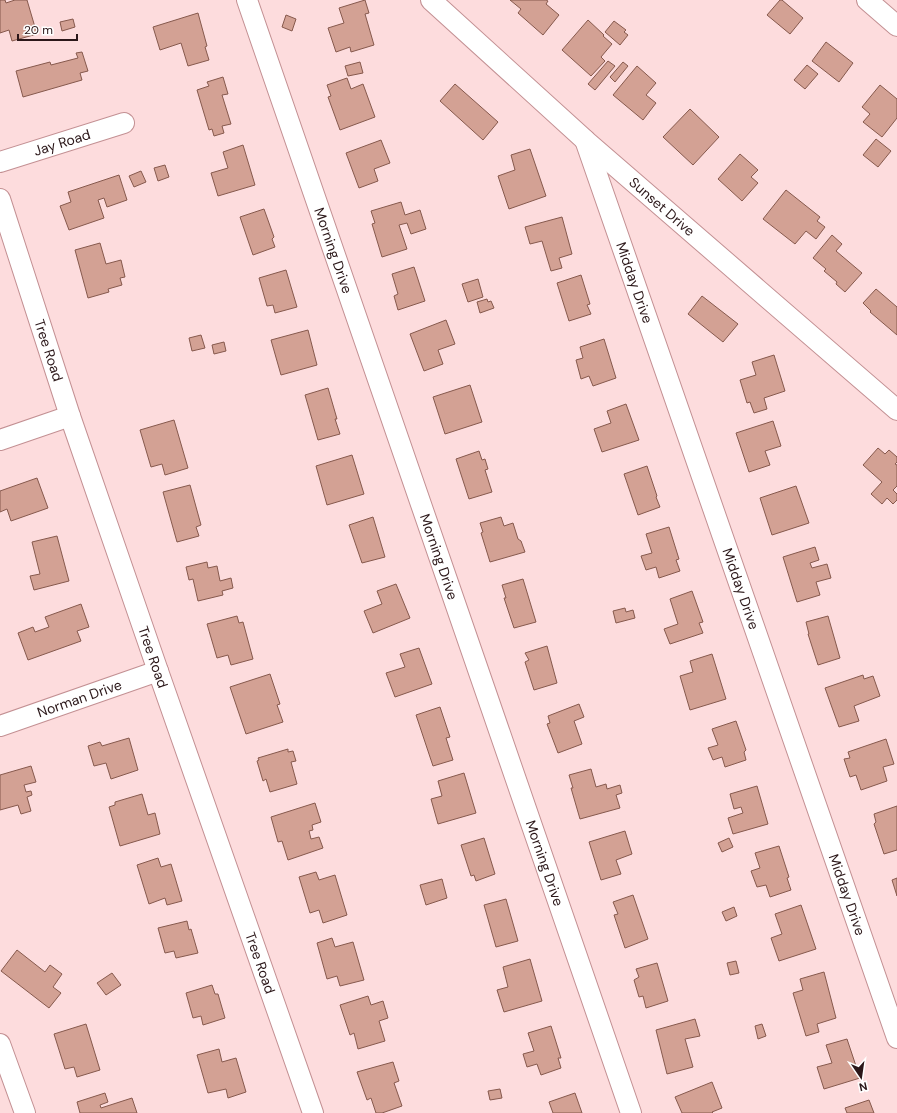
<svg xmlns="http://www.w3.org/2000/svg" width="897" height="1113" font-family="'DM Sans',sans-serif">
  <style>
    .building { fill: #d3a194; stroke: #86594d }
    .lines { fill: none; stroke-linecap: round; stroke-linejoin: round }
    .minor-casing { stroke: #c39093; stroke-width: 22 }
    .minor { stroke: #fff; stroke-width: 20 }
    .labels { text-anchor: middle; dominant-baseline: central; stroke-width: 4; stroke-linejoin: round; paint-order: stroke }
    .street-label { font-size: 14px; fill: #2b1719; stroke: #fff }
  </style>
  <rect width="100%" height="100%" fill="#fddcdd"/>
  <path class="building" d="M0,0H5L6,3L15,0H27L37,34L12,41L9,30L0,33Z
    M365,0L369,13L365,14L374,45L351,52L350,47L336,52L328,28L344,23L339,8Z
    M510,0H546L548,1L546,4L559,15L543,35L518,13L521,9Z
    M780,0H782L803,18L790,34L767,15Z
    M198,13L207,46L205,47L209,60L188,66L181,43L160,50L153,27Z
    M286,15L296,19L292,31L282,27Z
    M73,19L75,27L62,31L60,22Z
    M588,20L604,35L603,36L612,44L601,57L605,61L591,76L562,50Z
    M614,21L626,30L624,32L628,35L620,45L605,32Z
    M826,42L853,63L839,82L812,61Z
    M82,52L88,71L80,73L82,80L23,97L16,71L50,62L51,65L78,58L76,53Z
    M608,61L615,66L595,90L588,84Z
    M360,62L363,73L348,76L345,66Z
    M623,62L628,66L615,82L610,77Z
    M807,65L818,74L805,89L794,80Z
    M637,66L656,83L646,95L656,103L643,120L613,95Z
    M223,77L228,94L222,95L231,124L222,126L224,133L214,136L212,129L209,130L197,90L209,86L207,82Z
    M347,78L351,89L363,84L375,117L340,130L328,97L331,96L327,85Z
    M455,84L498,122L483,140L440,101Z
    M880,85L897,99V118L882,137L863,122L870,114L862,107Z
    M690,109L719,137L693,165L663,137Z
    M876,139L891,151L878,167L863,155Z
    M381,140L390,163L374,169L378,181L359,188L346,153Z
    M243,145L255,185L218,196L211,173L228,168L223,152Z
    M530,149L546,196L509,209L498,176L515,170L511,155Z
    M740,154L758,170L751,177L758,183L742,201L718,179Z
    M165,165L169,177L158,181L154,168Z
    M141,171L146,182L134,187L129,176Z
    M119,175L127,200L107,207L104,198L98,200L104,218L69,230L60,206L71,202L68,192Z
    M786,190L820,217L817,221L825,227L816,239L806,231L795,244L763,219Z
    M401,202L405,215L420,210L426,229L411,234L407,223L399,225L407,249L382,257L372,224L375,223L371,211Z
    M264,209L274,237L272,239L275,247L253,255L240,217Z
    M562,217L572,254L559,258L562,268L551,271L542,241L530,244L525,227Z
    M832,235L842,244L836,251L862,273L845,292L836,284L837,282L824,271L826,269L813,258Z
    M100,243L106,264L121,260L125,277L120,278L122,285L108,289L109,292L88,298L75,250Z
    M414,267L425,301L398,310L394,296L398,294L392,274Z
    M286,270L297,307L275,313L273,305L267,306L259,278Z
    M581,275L590,304L587,305L591,314L569,321L557,283Z
    M478,279L483,297L468,302L462,284Z
    M876,289L897,307V335L870,312L871,311L863,303Z
    M702,296L738,324L723,342L688,314Z
    M487,299L488,302L491,301L494,308L480,313L477,302Z
    M446,320L455,344L438,350L443,364L424,371L410,334Z
    M308,330L317,365L281,375L271,340Z
    M201,335L205,348L192,351L189,338Z
    M604,339L616,378L593,386L589,376L581,379L576,360L583,358L580,347Z
    M224,342L226,351L214,354L212,345Z
    M774,355L785,391L764,398L767,409L754,413L750,402L747,403L740,380L756,375L752,362Z
    M470,385L482,422L445,434L433,397Z
    M328,388L337,419H335L340,434L318,440L305,395Z
    M626,404L639,440L602,452L594,429L611,423L607,411Z
    M174,420L188,468L165,475L162,464L151,467L140,430Z
    M773,421L781,446L765,451L770,465L749,472L736,433Z
    M878,448L885,454L889,450L897,457V462L895,464L897,465V486L893,490L897,494V500L893,504L887,498L882,504L871,494L882,482L863,465Z
    M479,451L482,460L485,459L488,469L485,470L492,492L469,499L456,459Z
    M352,455L364,494L327,505L316,466Z
    M647,466L657,496L656,497L660,507L638,515L624,474Z
    M37,478L48,508L11,521L7,509L0,512V491Z
    M190,485L201,525L196,527L199,536L177,542L163,492Z
    M796,486L809,523L772,535L760,498Z
    M373,517L385,557L362,563L349,525Z
    M501,517L504,526L513,523L518,539L521,541L525,552L490,562L481,533L483,532L480,523Z
    M669,527L679,559L676,560L680,571L659,578L656,567L646,570L641,556L652,553L646,534Z
    M57,536L69,581L34,590L30,576L40,574L32,542Z
    M815,547L819,560L810,563L812,568L827,564L831,578L816,582L820,595L797,602L783,557Z
    M207,562L208,568L217,566L220,581L231,578L233,588L222,591L223,595L198,601L193,579L189,580L186,567Z
    M523,579L536,622L514,628L504,598H506L502,585Z
    M396,584L410,618L373,633L364,611L382,604L377,591Z
    M692,591L703,622L699,623L703,633L670,644L664,629L678,624L670,599Z
    M81,604L89,627L77,631L81,641L28,660L18,633L33,627L35,632L49,627L45,617Z
    M625,608L626,612L633,610L635,618L616,623L613,611Z
    M237,616L239,623L243,622L253,659L231,665L228,655L217,658L207,624Z
    M828,616L840,658L818,665L808,634H809L806,622Z
    M547,646L557,683L534,690L525,662L529,660L525,653Z
    M419,648L432,684L395,697L386,673L405,667L400,654Z
    M712,654L726,699L690,710L680,676L693,672L690,661Z
    M270,674L280,704L277,705L283,722L246,734L230,687Z
    M863,675L864,679L873,676L880,696L854,706L859,721L839,727L825,688Z
    M579,704L584,717L574,721L582,744L558,753L547,724L550,723L548,716Z
    M440,707L450,737L446,738L453,760L433,766L416,715Z
    M736,721L746,750L744,752L746,760L725,767L722,757L713,760L708,748L718,745L712,729Z
    M129,738L138,770L111,779L106,763L94,766L88,746L100,742L102,746Z
    M886,739L894,764L883,767L887,781L861,790L856,775L850,777L844,759L850,758L848,752Z
    M288,749V752L293,751L296,761L291,762L297,784L270,792L266,779L263,781L257,761L259,760L258,758Z
    M31,766L36,782L24,785L26,792L31,791L32,795L27,797L31,811L21,814L18,805L0,810V775Z
    M591,769L596,787L606,784L607,789L620,785L622,793L616,795L620,808L580,819L571,788H573L569,775Z
    M464,773L476,813L438,824L431,799L442,796L438,781Z
    M757,786L768,824L733,834L728,818L743,813L741,807L734,809L730,794Z
    M142,794L148,815L155,813L160,834L120,846L109,807L115,805V802Z
    M315,803L321,822L312,825L313,830L309,831L311,839L319,837L323,848L288,860L282,841L278,842L271,817Z
    M897,806V850L884,854L874,824L876,822L874,814Z
    M625,831L632,854L616,860L621,874L601,880L589,842Z
    M484,838L495,874L476,881L474,875L471,876L461,845Z
    M729,838L733,847L722,852L718,843Z
    M779,846L789,877L787,878L791,890L770,897L766,885L757,887L751,871L760,868L755,853Z
    M158,858L161,867L171,864L182,901L167,905L165,898L149,904L137,865Z
    M316,872L319,880L335,875L347,915L323,923L319,910L310,913L299,877Z
    M897,878V896L892,880Z
    M442,879L447,898L426,905L420,885Z
    M633,895L648,939L625,948L614,915L618,914L613,902Z
    M506,899L518,941L496,947L484,905Z
    M801,905L816,949L779,961L771,938L782,934L775,914Z
    M734,907L737,916L726,921L722,912Z
    M187,921L189,930L191,929L198,953L176,958L174,951L165,953L158,928Z
    M332,938L335,947L353,942L364,980L340,986L337,976L327,979L317,943Z
    M17,950L45,972L50,965L62,974L53,987L61,993L49,1008L1,971Z
    M530,959L542,1001L504,1012L497,990L508,987L503,967Z
    M736,961L739,973L730,975L727,963Z
    M657,963L668,1001L646,1008L643,996L639,997L634,980L639,977L636,969Z
    M824,972L836,1018L817,1024L819,1032L806,1036L793,993L803,990L800,979Z
    M112,973L121,985L106,995L97,983Z
    M212,985L215,994H218L225,1018L203,1025L201,1016L193,1018L186,993Z
    M368,996L371,1005L383,1001L388,1018L379,1021L385,1041L358,1049L354,1033L350,1035L340,1005Z
    M695,1019L700,1036L685,1039L693,1067L667,1074L656,1030Z
    M86,1024L100,1070L77,1077L74,1067L65,1069L54,1034Z
    M762,1024L766,1036L758,1039L755,1026Z
    M551,1026L561,1058H558L561,1068L541,1075L537,1064L527,1067L523,1054L534,1051L528,1033Z
    M847,1039L860,1078L824,1089L817,1067L832,1063L826,1045Z
    M219,1049L222,1062L236,1058L246,1092L228,1098L226,1089L208,1093L197,1055Z
    M393,1062L399,1081L394,1083L402,1106L382,1113H376L371,1098L367,1100L357,1072Z
    M712,1082L722,1108L712,1112L713,1113H682L675,1097Z
    M500,1089L502,1098L490,1100L488,1091Z
    M105,1093L108,1102L100,1105L101,1108L132,1098L137,1113H80L77,1102Z
    M575,1093L582,1113H553L549,1102Z
    M869,1100L874,1113H847L845,1108Z"/>
  <g class="lines">
    <defs>
      <g id="minor">
        <path id="s1" d="M247,0L631,1113"/>
        <path id="s2" d="M431,0L585,140L897,410"/>
        <path d="M867,0L897,26"/>
        <path id="s3" d="M585,140L897,1038"/>
        <path id="s4" d="M0,162L124,123"/>
        <path id="s5" d="M0,199L70,416L158,671L313,1113"/>
        <path d="M0,440L70,416"/>
        <path id="s6" d="M0,726L158,671"/>
        <path d="M0,1044L25,1113"/>
      </g>
    </defs>
    <use href="#minor" class="minor-casing"/>
    <use href="#minor" class="minor"/>
  </g>
  <g class="labels">
    <g class="street-label">
      <text stroke="none"><textPath href="#s4" startOffset="65">Jay Road</textPath></text>
      <text stroke="none"><textPath href="#s2" startOffset="310">Sunset Drive</textPath></text>
      <text stroke="none"><textPath href="#s1" startOffset="265">Morning Drive</textPath></text>
      <text stroke="none"><textPath href="#s3" startOffset="151">Midday Drive</textPath></text>
      <text stroke="none"><textPath href="#s5" startOffset="159">Tree Road</textPath></text>
      <text stroke="none"><textPath href="#s1" startOffset="589">Morning Drive</textPath></text>
      <text stroke="none"><textPath href="#s3" startOffset="475">Midday Drive</textPath></text>
      <text stroke="none"><textPath href="#s5" startOffset="483">Tree Road</textPath></text>
      <text stroke="none"><textPath href="#s6" startOffset="84">Norman Drive</textPath></text>
      <text stroke="none"><textPath href="#s1" startOffset="913">Morning Drive</textPath></text>
      <text stroke="none"><textPath href="#s3" startOffset="799">Midday Drive</textPath></text>
      <text stroke="none"><textPath href="#s5" startOffset="807">Tree Road</textPath></text>
    </g>
  </g>
  <g transform="translate(861 1077) rotate(167)" stroke="#ffffff" stroke-width="3" paint-order="stroke">
  <path d="M0-3L7 15L0 10L-7 15Z" fill="#2b1719"/>
  <text y="-6" font-size="11" font-weight="bold" text-anchor="middle" fill="#2b1719">N</text>
  </g>
  <path d="M18 34v6h59v-6" fill="none" stroke="#2b1719" stroke-width="2"/>
  <text x="24" y="34" font-size="12" fill="#2b1719" stroke="#ffffff" stroke-width="3" paint-order="stroke">20 m</text>
</svg>
